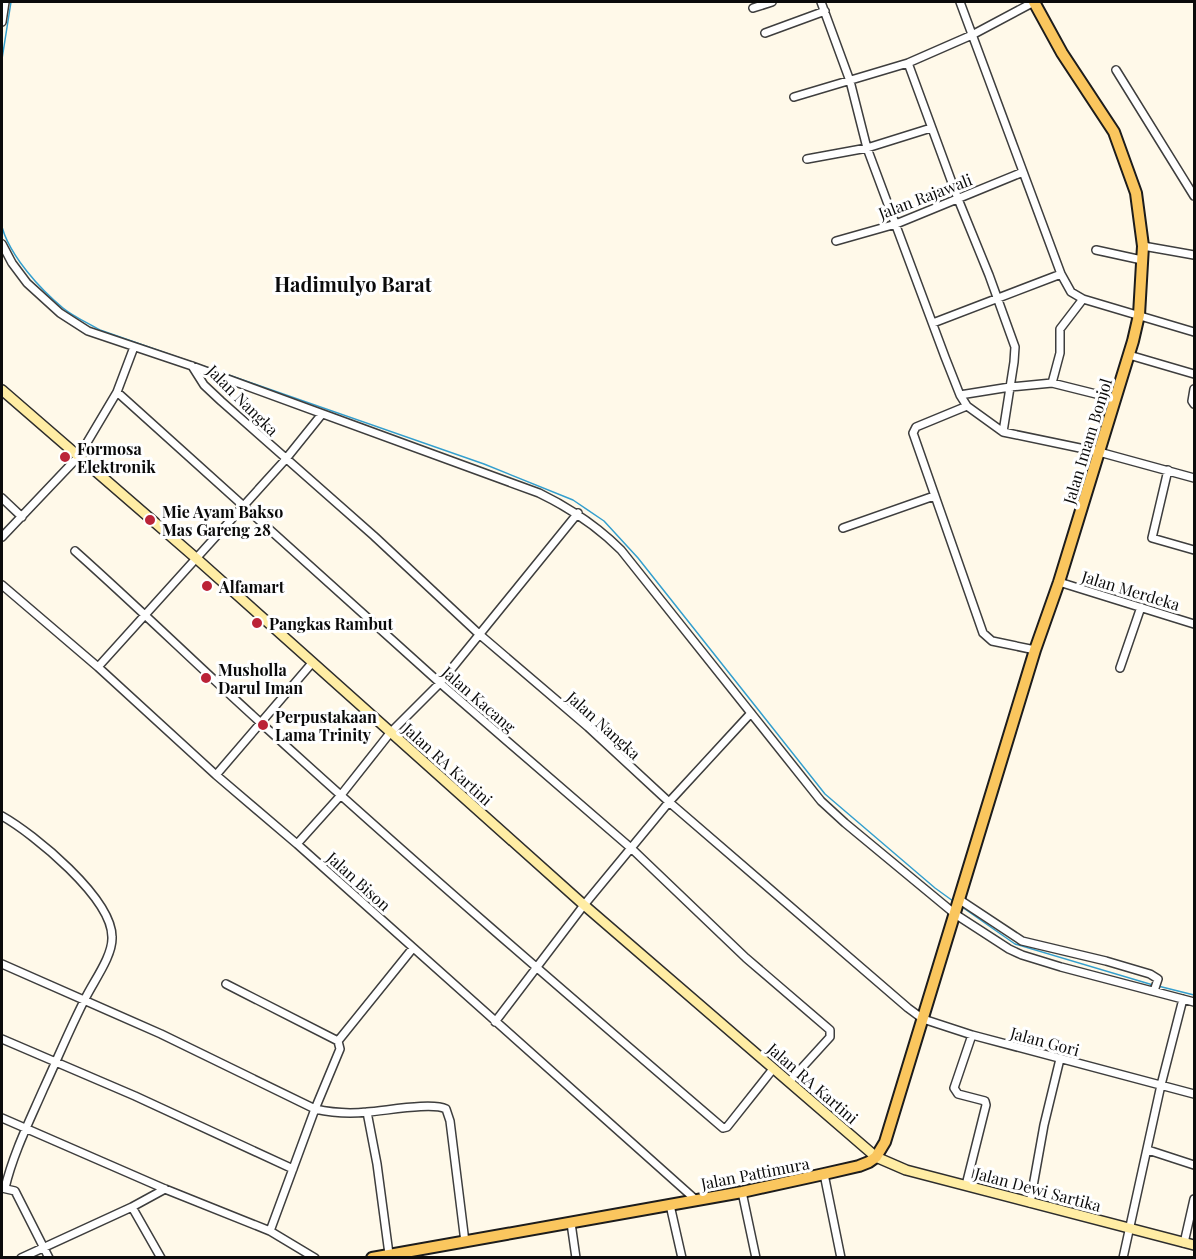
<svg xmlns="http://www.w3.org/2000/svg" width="1196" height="1259" font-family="'Playfair Display',serif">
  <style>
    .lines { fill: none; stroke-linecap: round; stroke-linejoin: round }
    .stream { stroke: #349fce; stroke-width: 1.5 }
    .street-casing { stroke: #3e3e3e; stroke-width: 10 }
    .secondary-casing { stroke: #2d2d2d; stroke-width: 12 }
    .primary-casing { stroke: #1c1c1c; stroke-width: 14 }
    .street { stroke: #fff; stroke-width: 7 }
    .secondary { stroke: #ffeda4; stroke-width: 9 }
    .primary { stroke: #fac65e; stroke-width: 10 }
    .poi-dot { fill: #bb2338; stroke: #fff; stroke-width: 2 }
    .labels { text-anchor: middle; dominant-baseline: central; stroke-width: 6; stroke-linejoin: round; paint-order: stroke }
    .street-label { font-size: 16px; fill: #0b0b0b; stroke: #fff }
    .poi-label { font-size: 16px; font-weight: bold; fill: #0b0b0b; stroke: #fff; text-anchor: start }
    .quarter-label { font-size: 20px; font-weight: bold; fill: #0b0b0b; stroke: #fff }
  </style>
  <rect width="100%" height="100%" fill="#fff9e9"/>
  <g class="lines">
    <path class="stream" d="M2,59L11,2
      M2,227C10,256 40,289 63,308C74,317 88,323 100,330L484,464L573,500L604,521L638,558L825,794L935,888L953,901
      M962,907L1015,944L1153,985
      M1158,986L1194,995"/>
    <defs>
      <path id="street" d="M821,2L850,81L867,148L945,357L960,395L967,406L1003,432L1099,452L1194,478
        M960,2L1061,274L1071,292L1083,299L1194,332
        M753,8L772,2
        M2,22L5,2
        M765,33L825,11
        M908,63L958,199L989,275L1015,347L1014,362L1003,432
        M1116,70L1194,196
        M794,97L908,63L972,35L1034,2
        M807,159L867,148L931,128
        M836,241L896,224L1023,172
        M2,244L12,263L27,283L60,313L88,331L192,366L539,493C570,508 596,525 621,550L821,801L845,823L955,914L1009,949L1022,955L1061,967L1194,1002
        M1143,246L1194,255
        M1096,250L1142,260
        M933,323L1061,274
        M1129,355L1194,374
        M192,366L204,385L221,401L374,536L479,634L588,727L669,802L908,1008L923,1019L972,1035L1194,1094
        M1052,383L1060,353V329L1083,299
        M1194,389L1192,401L1194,404
        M117,392L440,683L632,849L746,958L830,1030V1037L789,1082
        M960,395L1010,387L1052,383L1116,399
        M967,406L916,427L913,433L983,633L992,641L1035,650
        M1168,470L1152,538L1194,550
        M2,498L22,517
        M843,528L934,496
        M2,537L79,456L117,392L134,347
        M75,551C139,608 199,667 262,724C413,862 568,995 723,1128L727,1127L773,1069
        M1059,582L1194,624
        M2,585L98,667L216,775L297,844L696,1200
        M98,667L285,460L322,414
        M1120,668L1141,607
        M216,775L312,663
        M2,816C34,834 112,898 112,937C113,956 93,982 85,999C70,1028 57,1060 43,1090C29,1122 13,1154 5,1188
        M297,844L341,795L390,733L440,683L578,513
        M960,900L1022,941L1106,961L1150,974L1158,979L1154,991
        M2,964L161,1034L315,1109L270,1231
        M226,984L338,1041L340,1049L315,1109C333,1113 349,1114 367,1112C385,1111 432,1102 446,1109L450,1121L465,1242
        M495,1022L584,905L669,802L751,713
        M2,1039L135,1096L293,1169
        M338,1041L413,948
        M367,1112L377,1164L389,1254
        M2,1118L165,1189L270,1231L315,1258
        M1148,1150L1194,1165
        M824,1174L841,1258
        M966,1185L986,1105L985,1101L958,1094L954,1088L972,1035
        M2,1188L15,1191L49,1258
        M742,1192L756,1258
        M1030,1203L1044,1125L1060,1059
        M670,1205L682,1258
        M132,1207L161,1258
        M571,1223L576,1258
        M1184,1243L1194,1199
        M21,1258L132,1207L165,1189
        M1123,1258L1161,1085L1183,999"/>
      <path id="secondary" d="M2,390L197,559L584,905L876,1157L906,1170L1194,1245"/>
      <path id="primary" d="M372,1258L742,1192L824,1174L859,1166L869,1162L876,1157L885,1142L1035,650L1059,582L1133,341L1139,315L1143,246L1136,193L1114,132L1062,53L1034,2"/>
    </defs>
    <use href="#street" class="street-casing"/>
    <use href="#secondary" class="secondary-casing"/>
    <use href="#primary" class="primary-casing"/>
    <use href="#street" class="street"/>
    <use href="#secondary" class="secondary"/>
    <use href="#primary" class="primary"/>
  </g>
  <g class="poi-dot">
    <circle cx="65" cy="457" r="6"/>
    <circle cx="150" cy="520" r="6"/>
    <circle cx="207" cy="586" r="6"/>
    <circle cx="257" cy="623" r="6"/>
    <circle cx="206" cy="678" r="6"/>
    <circle cx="263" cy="725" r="6"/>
  </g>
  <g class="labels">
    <g class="street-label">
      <text transform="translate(925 196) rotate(-21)">Jalan Rajawali</text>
      <text transform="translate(243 400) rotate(45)">Jalan Nangka</text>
      <text transform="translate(1087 441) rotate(-73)">Jalan Imam Bonjol</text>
      <text transform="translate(1131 590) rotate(17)">Jalan Merdeka</text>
      <text transform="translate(479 699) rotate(41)">Jalan Kacang</text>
      <text transform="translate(604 725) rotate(42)">Jalan Nangka</text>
      <text transform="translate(448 764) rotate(42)">Jalan RA Kartini</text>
      <text transform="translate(359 881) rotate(42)">Jalan Bison</text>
      <text transform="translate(1045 1041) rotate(15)">Jalan Gori</text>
      <text transform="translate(813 1083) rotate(41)">Jalan RA Kartini</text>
      <text transform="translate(755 1173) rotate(-11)">Jalan Pattimura</text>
      <text transform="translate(1038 1189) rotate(15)">Jalan Dewi Sartika</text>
    </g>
    <g class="poi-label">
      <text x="77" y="448">Formosa<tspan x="77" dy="18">Elektronik</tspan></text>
      <text x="162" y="511">Mie Ayam Bakso<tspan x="162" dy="18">Mas Gareng 28</tspan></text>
      <text x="219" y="586">Alfamart</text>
      <text x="269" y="623">Pangkas Rambut</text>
      <text x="218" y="669">Musholla<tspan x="218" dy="18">Darul Iman</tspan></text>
      <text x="275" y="716">Perpustakaan<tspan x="275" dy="18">Lama Trinity</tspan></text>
    </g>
    <g class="quarter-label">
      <text x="353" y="283">Hadimulyo Barat</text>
    </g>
  </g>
  <rect width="1196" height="1259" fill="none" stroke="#0b0b0b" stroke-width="6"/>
</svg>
